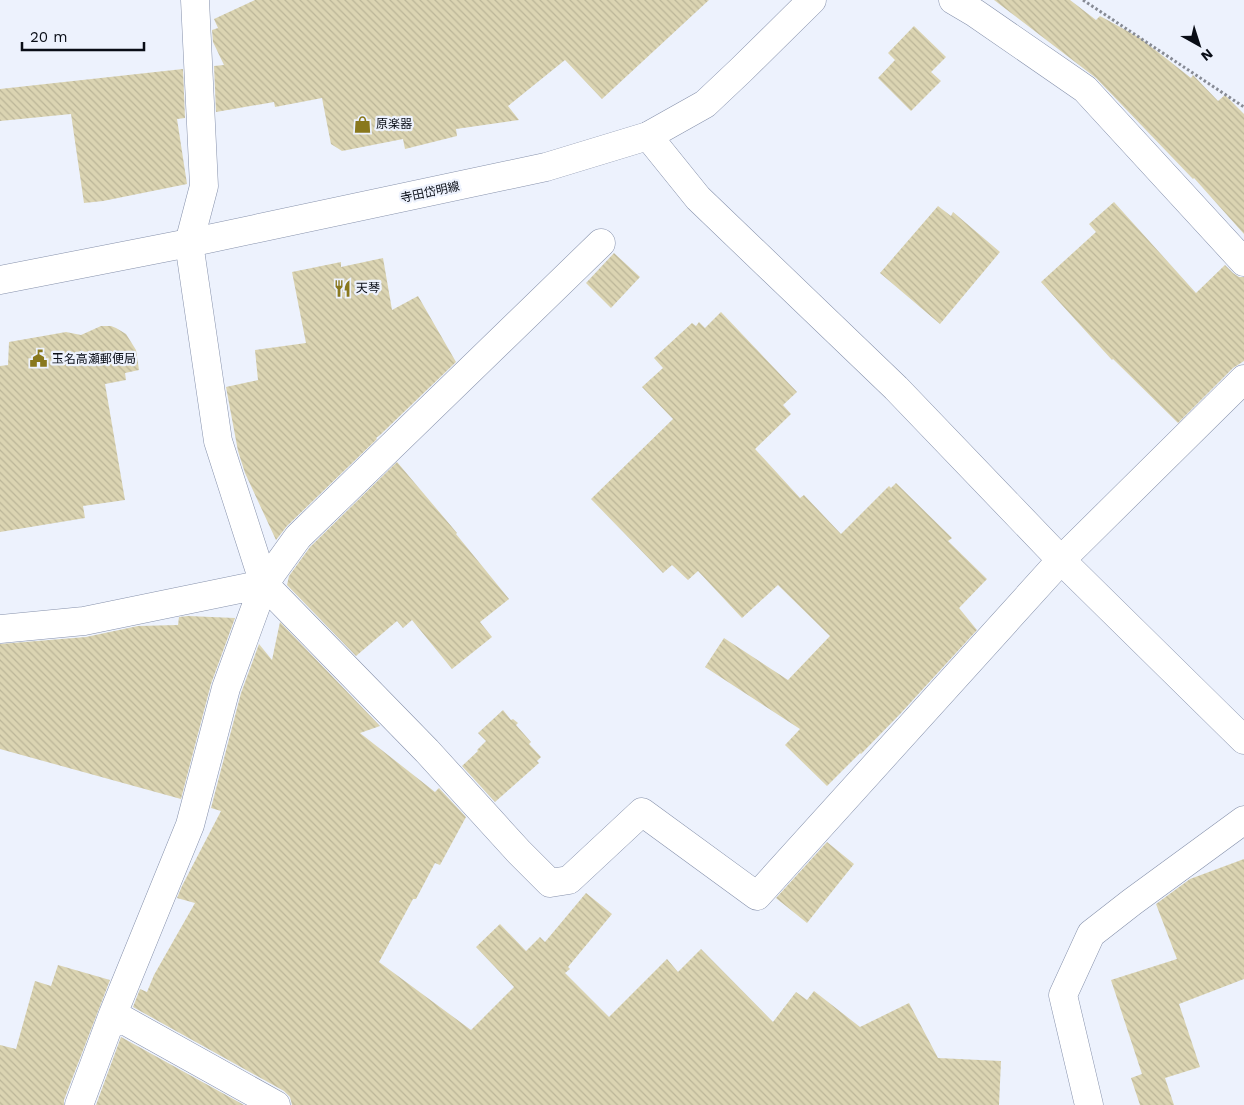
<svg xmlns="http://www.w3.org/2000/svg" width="1244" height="1105" font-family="'Work Sans','Noto Sans JP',sans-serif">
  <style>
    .building { fill: url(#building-back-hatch) }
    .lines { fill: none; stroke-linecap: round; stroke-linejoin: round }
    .minor-casing { stroke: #8691ab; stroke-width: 29 }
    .tertiary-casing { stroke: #8691ab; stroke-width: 29 }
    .secondary-casing { stroke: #8691ab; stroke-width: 29 }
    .path { stroke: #868a94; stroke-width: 3; stroke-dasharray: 2.5 2.5; stroke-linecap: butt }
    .minor { stroke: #fff; stroke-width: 28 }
    .tertiary { stroke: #fff; stroke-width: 28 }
    .secondary { stroke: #fff; stroke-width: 28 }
    .labels { text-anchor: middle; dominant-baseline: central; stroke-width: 4.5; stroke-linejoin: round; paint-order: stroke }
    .poi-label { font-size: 12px; fill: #090d16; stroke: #edf2fd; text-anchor: start }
    .street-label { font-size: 12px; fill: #090d16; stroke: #edf2fd }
  </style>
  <defs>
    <pattern id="building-back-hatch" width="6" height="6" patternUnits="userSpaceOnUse" patternTransform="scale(1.25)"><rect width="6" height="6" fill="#dbd4b2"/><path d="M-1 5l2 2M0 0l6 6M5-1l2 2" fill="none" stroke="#bbb598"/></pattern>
  </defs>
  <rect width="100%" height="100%" fill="#edf2fd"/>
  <path class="building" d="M255,0H709L602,99L565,60L508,106L519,120L456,129L457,136L405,149L403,139L342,151L331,144L322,98L275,107L274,102L216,112L214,66L224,65L213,42L212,30L218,28L214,19Z
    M994,0H1070L1096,20L1100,16L1140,38L1191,78L1193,75L1218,101L1225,95L1244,114V234L1194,178L1193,179L1096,78Z
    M914,26L946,57L931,72L941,81L911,111L878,78L895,60L888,53Z
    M183,69L185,118L177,119L187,184L103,201L84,203L71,114L0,121V89Z
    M1114,202L1196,293L1225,265L1233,273L1239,277H1244V361L1233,368L1178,423L1113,359L1112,360L1041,282L1096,232L1089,224Z
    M938,206L951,216L953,212L1000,252L940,324L880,273Z
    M614,253L640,277L611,308L586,283Z
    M383,258L392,310L418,296L456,362L380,435L376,438L377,439L287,526L276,540L245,473L238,451L226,387L258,380L255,350L306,343L292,272L341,262V267Z
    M721,312L797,392L783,405L791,414L755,449L800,498L804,495L841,534L889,486L891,488L896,483L952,538L948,541L987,579L959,608L977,630L901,713L861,754L860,753L827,786L785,745L800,729L705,667L724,638L788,680L830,636L778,585L742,618L698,571L688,580L672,565L663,573L591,499L673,419L642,387L663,368L654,358L692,323L696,326L699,322L705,328Z
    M101,326H111L116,328L126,334L136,350L139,370L125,373L126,380L105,384L125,500L83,506L85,518L0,532V366L8,365L9,342L66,332L81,335Z
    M397,462L457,533L456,534L509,599L480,622L492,637L452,669L412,620L403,628L397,621L356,656L287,585L289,576L310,547Z
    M188,616L235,618L211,684L181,799L0,749V644L86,637L138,626L178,625L179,617Z
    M280,622L380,726L360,733L435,792L439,788L466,817L440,865L435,863L416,899H413L379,962L471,1030L514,987L476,947L500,924L526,951L540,937L545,942L586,893L612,914L568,967L570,969L565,973L609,1017L667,959L678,972L701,949L773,1022L796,992L807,1000L814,991L860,1027L909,1003L938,1058L1001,1061L999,1105H292L290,1097L284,1091L133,1007L140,989L147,992L154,975L195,903L177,898L182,886L221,811L211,808L241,693L259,644L272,660Z
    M503,710L511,720L513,719L518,723L516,725L531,742L529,744L541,757L537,761L539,763L495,802L462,766L478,751L477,750L486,741L478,733Z
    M827,842L854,864L807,923L776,898Z
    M1244,859V979L1179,1004L1200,1067L1165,1078L1174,1105H1140L1131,1078L1142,1074L1111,980L1177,959L1156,904L1190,879Z
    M58,965L110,980L64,1100V1105H0V1045L16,1049L35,981L51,986Z
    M121,1037L244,1105H96Z"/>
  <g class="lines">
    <defs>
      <path id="minor" d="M953,0L975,13L1085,89L1244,262
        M189,243L204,186L195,0
        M264,584L427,751L519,852L550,883L569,880L642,812L757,896L1061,560L1244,379
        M0,629L84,621L264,584
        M113,1014L276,1105
        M79,1105L113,1014L190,825L226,688L264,584L298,537L601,243
        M1089,1105L1063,995L1091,934L1132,902L1244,820"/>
      <path id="tertiary" d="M648,136L698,198L896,388L1061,560L1244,740
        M189,243L218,441L264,584"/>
      <path id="secondary" d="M0,280L189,243L546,167L648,136L705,104L741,70L812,0"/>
    </defs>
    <use href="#minor" class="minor-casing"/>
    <use href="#tertiary" class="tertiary-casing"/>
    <use href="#secondary" class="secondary-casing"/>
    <path class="path" d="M1083,0L1244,107"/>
    <use href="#minor" class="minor"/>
    <use href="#tertiary" class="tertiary"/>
    <use href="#secondary" class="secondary"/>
  </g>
  <defs>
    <symbol id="shop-bare" viewBox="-9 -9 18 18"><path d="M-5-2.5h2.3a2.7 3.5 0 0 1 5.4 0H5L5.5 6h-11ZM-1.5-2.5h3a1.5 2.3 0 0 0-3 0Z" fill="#89781d" stroke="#edf2fd" stroke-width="2.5" paint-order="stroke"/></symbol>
    <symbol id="restaurant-bare" viewBox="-9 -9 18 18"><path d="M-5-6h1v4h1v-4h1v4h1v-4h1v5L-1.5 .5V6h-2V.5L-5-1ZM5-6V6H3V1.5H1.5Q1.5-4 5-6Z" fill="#89781d" stroke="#edf2fd" stroke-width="2.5" paint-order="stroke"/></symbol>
    <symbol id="civic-bare" viewBox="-9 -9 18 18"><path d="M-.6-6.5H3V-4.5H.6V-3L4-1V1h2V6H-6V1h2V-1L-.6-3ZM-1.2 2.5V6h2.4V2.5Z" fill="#89781d" stroke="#edf2fd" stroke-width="2.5" paint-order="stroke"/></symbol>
  </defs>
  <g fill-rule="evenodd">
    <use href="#shop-bare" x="350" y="112" width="25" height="25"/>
    <use href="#restaurant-bare" x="330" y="276" width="25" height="25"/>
    <use href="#civic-bare" x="26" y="346" width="25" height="25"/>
  </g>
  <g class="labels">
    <g class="poi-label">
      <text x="376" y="124">原楽器</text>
      <text x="356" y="288">天琴</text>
      <text x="52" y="359">玉名高瀬郵便局</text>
    </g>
    <g class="street-label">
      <text transform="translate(430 192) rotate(-12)">寺田岱明線</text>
    </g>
  </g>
  <g transform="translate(1199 45) rotate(141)" stroke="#edf2fd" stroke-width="4" paint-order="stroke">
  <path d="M0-4L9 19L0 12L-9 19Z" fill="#090d16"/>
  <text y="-8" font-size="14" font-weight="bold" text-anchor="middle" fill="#090d16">N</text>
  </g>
  <path d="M22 42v8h122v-8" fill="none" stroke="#090d16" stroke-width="2.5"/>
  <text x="30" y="42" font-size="15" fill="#090d16" stroke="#edf2fd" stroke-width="4" paint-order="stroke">20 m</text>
</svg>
